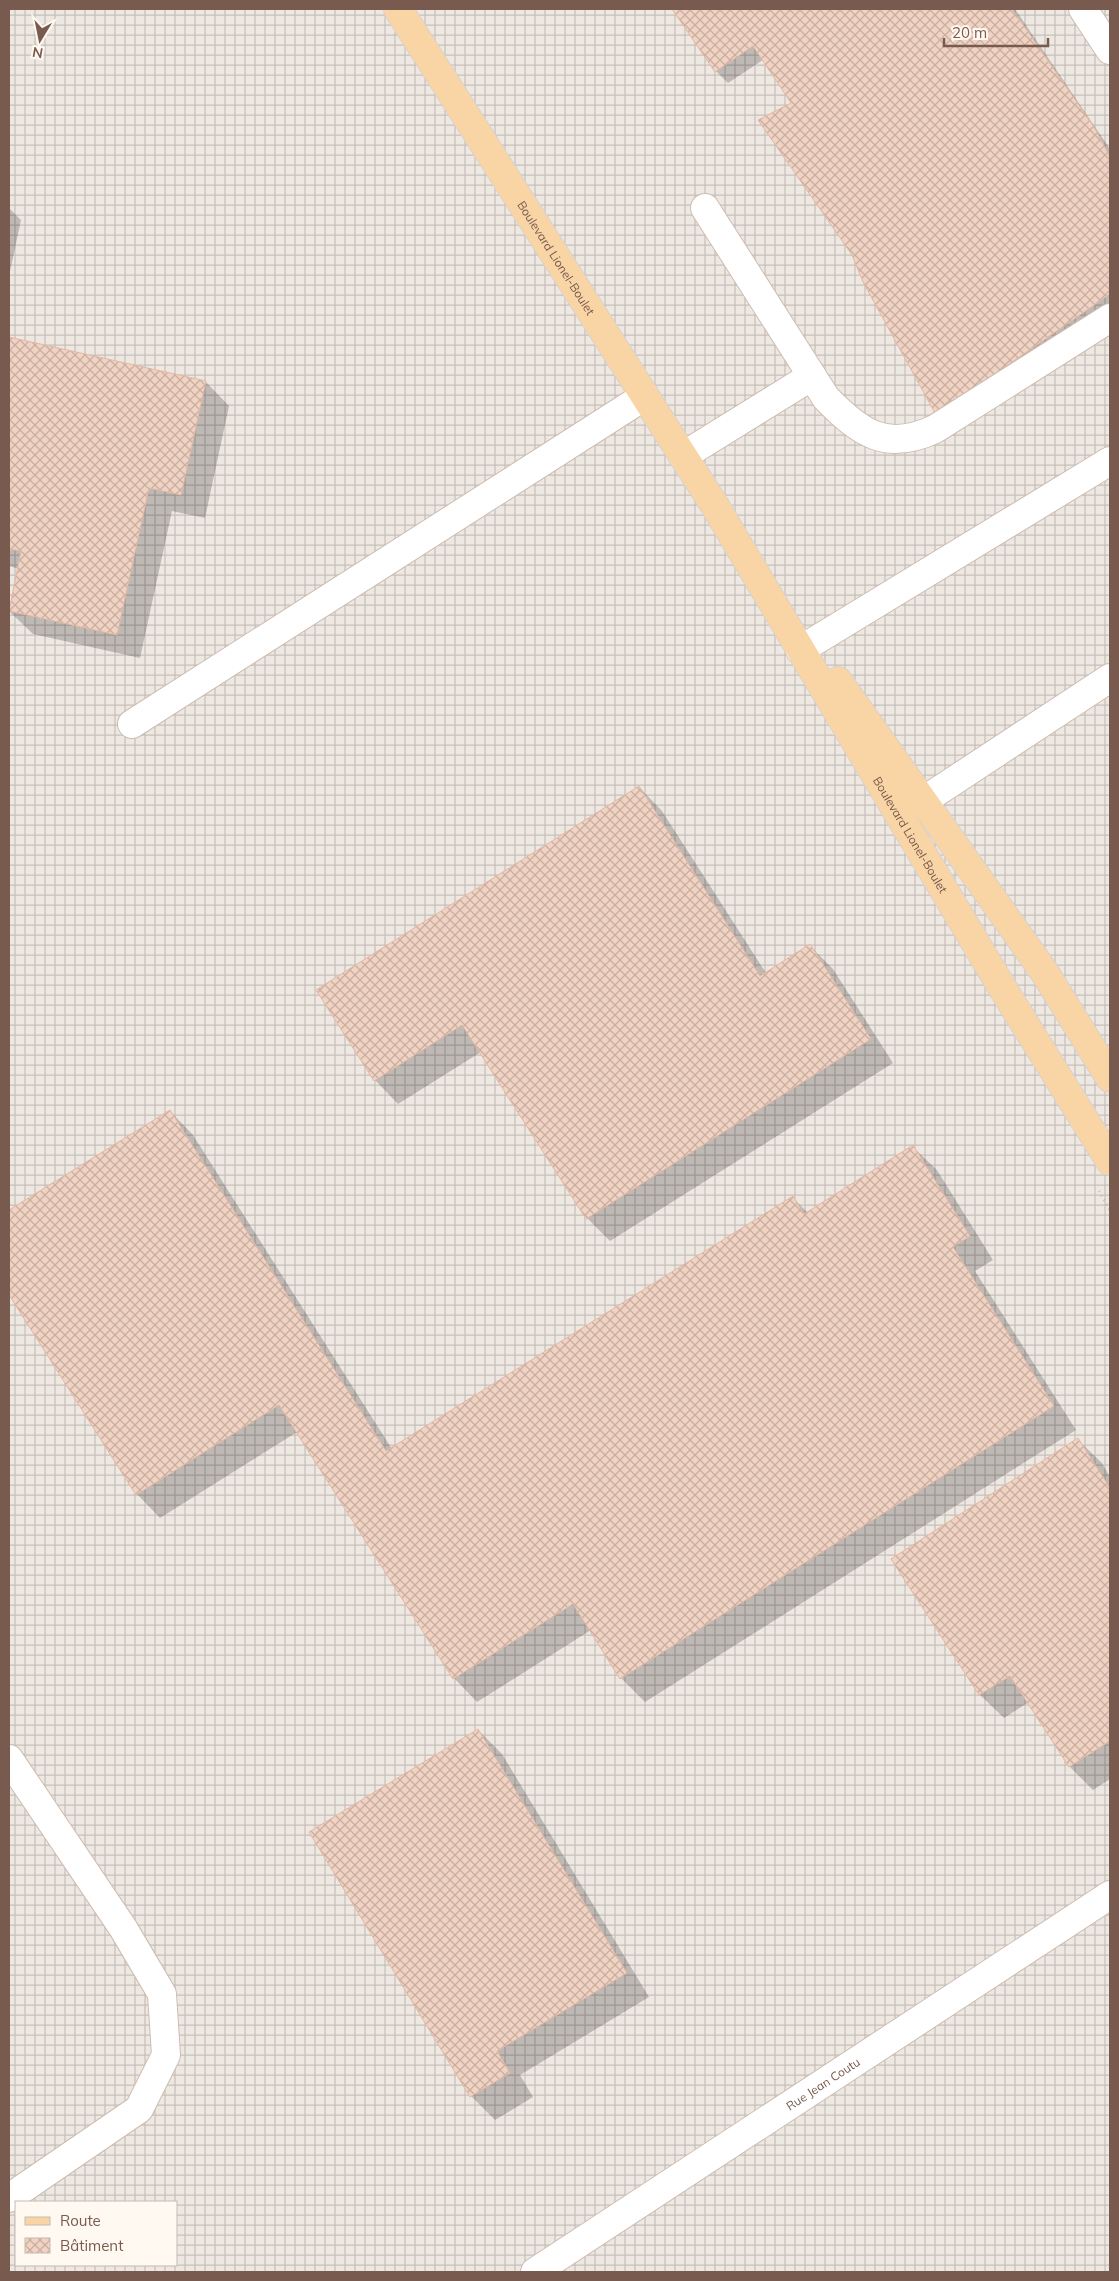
<svg xmlns="http://www.w3.org/2000/svg" width="1119" height="2281" font-family="Mulish,sans-serif">
  <style>
    .industrial { fill: url(#industrial-grid); fill-rule: evenodd }
    .shadow { fill: #0003 }
    .building { fill: url(#building-cross-hatch); stroke: #e4b8a4 }
    .lines { fill: none; stroke-linecap: round; stroke-linejoin: round }
    .minor-casing { stroke: #cfbcb0; stroke-width: 30 }
    .major-casing { stroke: #d9d1cd; stroke-width: 30 }
    .path { stroke: #d7b6a5; stroke-width: 3; stroke-dasharray: 1 4; stroke-linecap: butt }
    .minor { stroke: #fff; stroke-width: 28 }
    .major { stroke: #f9d5a6; stroke-width: 28 }
    .labels { text-anchor: middle; dominant-baseline: central; stroke-width: 4; stroke-linejoin: round; paint-order: stroke }
    .street-label { font-size: 12px; fill: #785a4e; stroke: #fff9f2 }
  </style>
  <defs>
    <pattern id="industrial-grid" width="8" height="8" patternUnits="userSpaceOnUse" patternTransform="scale(1.25)"><rect width="8" height="8" fill="#eee8e3"/><path d="M0 4h8M4 0v8" fill="none" stroke="#c6bfba"/></pattern>
    <pattern id="building-cross-hatch" width="8" height="8" patternUnits="userSpaceOnUse" patternTransform="scale(1.25)"><rect width="8" height="8" fill="#f1d3c3"/><path d="M0 0l8 8M0 8l8-8" fill="none" stroke="#c8aea1"/></pattern>
  </defs>
  <rect width="100%" height="100%" fill="#fcf5eb"/>
  <path class="industrial" d="M9,9H1110V2272H9ZM16,2202H176V2265H16Z"/>
  <path class="shadow" d="M674,9H1015L1110,149V313L937,415L793,104L763,60L728,83L716,71Z
    M9,208L21,220L9,276Z
    M9,339L206,382L229,406L205,518L172,511L140,658L33,634L9,611L19,569L9,566Z
    M639,787L662,811L766,973L810,946L833,969L893,1063L610,1241L587,1218L481,1052L398,1104L375,1080Z
    M170,1111L193,1135L392,1449L793,1198L808,1213L913,1147L937,1170L993,1260L975,1271L1076,1430L645,1702L621,1678L591,1630L477,1702L454,1678L297,1432L160,1518L137,1494L9,1292V1212Z
    M1078,1440L1102,1463L1110,1477V1779L1093,1790L1070,1767L1029,1702L1004,1718L980,1695L893,1559Z
    M478,1730L502,1754L649,1997L520,2075L533,2097L495,2120L471,2096L310,1832Z"/>
  <path class="building" d="M672,9H1012L1094,127L1110,157V294L936,415L863,282L852,255L758,120L791,103L753,46L715,72Z
    M9,337L206,381L181,495L149,488L117,635L9,611L21,551L9,549Z
    M639,786L760,976L810,944L871,1039L586,1219L462,1025L374,1081L316,990Z
    M170,1110L386,1451L793,1196L804,1214L913,1145L970,1236L953,1247L1054,1406L620,1679L573,1604L453,1679L279,1405L136,1495L9,1295V1210Z
    M1078,1438L1110,1488V1741L1069,1767L1010,1676L979,1695L891,1559Z
    M478,1729L627,1973L497,2051L510,2073L470,2097L309,1832Z"/>
  <g class="lines">
    <defs>
      <g id="minor">
        <path d="M1083,9L1110,50"/>
        <path d="M705,208L826,398C860,433 886,452 935,429L1110,318"/>
        <path d="M683,456L812,376"/>
        <path d="M800,650L1110,461"/>
        <path d="M132,724L645,396"/>
        <path d="M923,801L1110,678"/>
        <path d="M9,1759L123,1928L162,1994L166,2055L139,2109L9,2198"/>
        <path id="s1" d="M535,2272L1110,1895"/>
      </g>
      <g id="major">
        <path id="s2" d="M398,9L715,506L1000,984L1110,1161"/>
        <path d="M838,681L1045,973L1110,1078"/>
      </g>
    </defs>
    <use href="#minor" class="minor-casing"/>
    <use href="#major" class="major-casing"/>
    <path class="path" d="M1099,1191L1110,1210"/>
    <use href="#minor" class="minor"/>
    <use href="#major" class="major"/>
  </g>
  <g class="labels">
    <g class="street-label">
      <text stroke="none"><textPath href="#s2" startOffset="295">Boulevard Lionel-Boulet</textPath></text>
      <text stroke="none"><textPath href="#s2" startOffset="972">Boulevard Lionel-Boulet</textPath></text>
      <text stroke="none"><textPath href="#s1" startOffset="344">Rue Jean Coutu</textPath></text>
    </g>
  </g>
  <rect width="1119" height="2281" fill="none" stroke="#785a4e" stroke-width="20"/>
  <rect x="15" y="2201" width="162" height="65" fill="#fff9f2" stroke="#c9b9b0"/>
  <rect x="25" y="2217" width="25" height="8" fill="#f9d5a6" stroke="#c9b9b0"/>
  <text x="60" y="2226" font-size="15" fill="#785a4e">Route</text>
  <rect x="25" y="2238" width="25" height="15" fill="url(#building-cross-hatch)" stroke="#c9b9b0"/>
  <text x="60" y="2251" font-size="15" fill="#785a4e">Bâtiment</text>
  <g transform="translate(40 40) rotate(190)" stroke="#fff9f2" stroke-width="4" paint-order="stroke">
  <path d="M0-4L9 19L0 12L-9 19Z" fill="#785a4e"/>
  <text y="-8" font-size="14" font-weight="bold" text-anchor="middle" fill="#785a4e">N</text>
  </g>
  <path d="M944 38v8h104v-8" fill="none" stroke="#785a4e" stroke-width="2.5"/>
  <text x="952" y="38" font-size="15" fill="#785a4e" stroke="#fff9f2" stroke-width="4" paint-order="stroke">20 m</text>
</svg>
